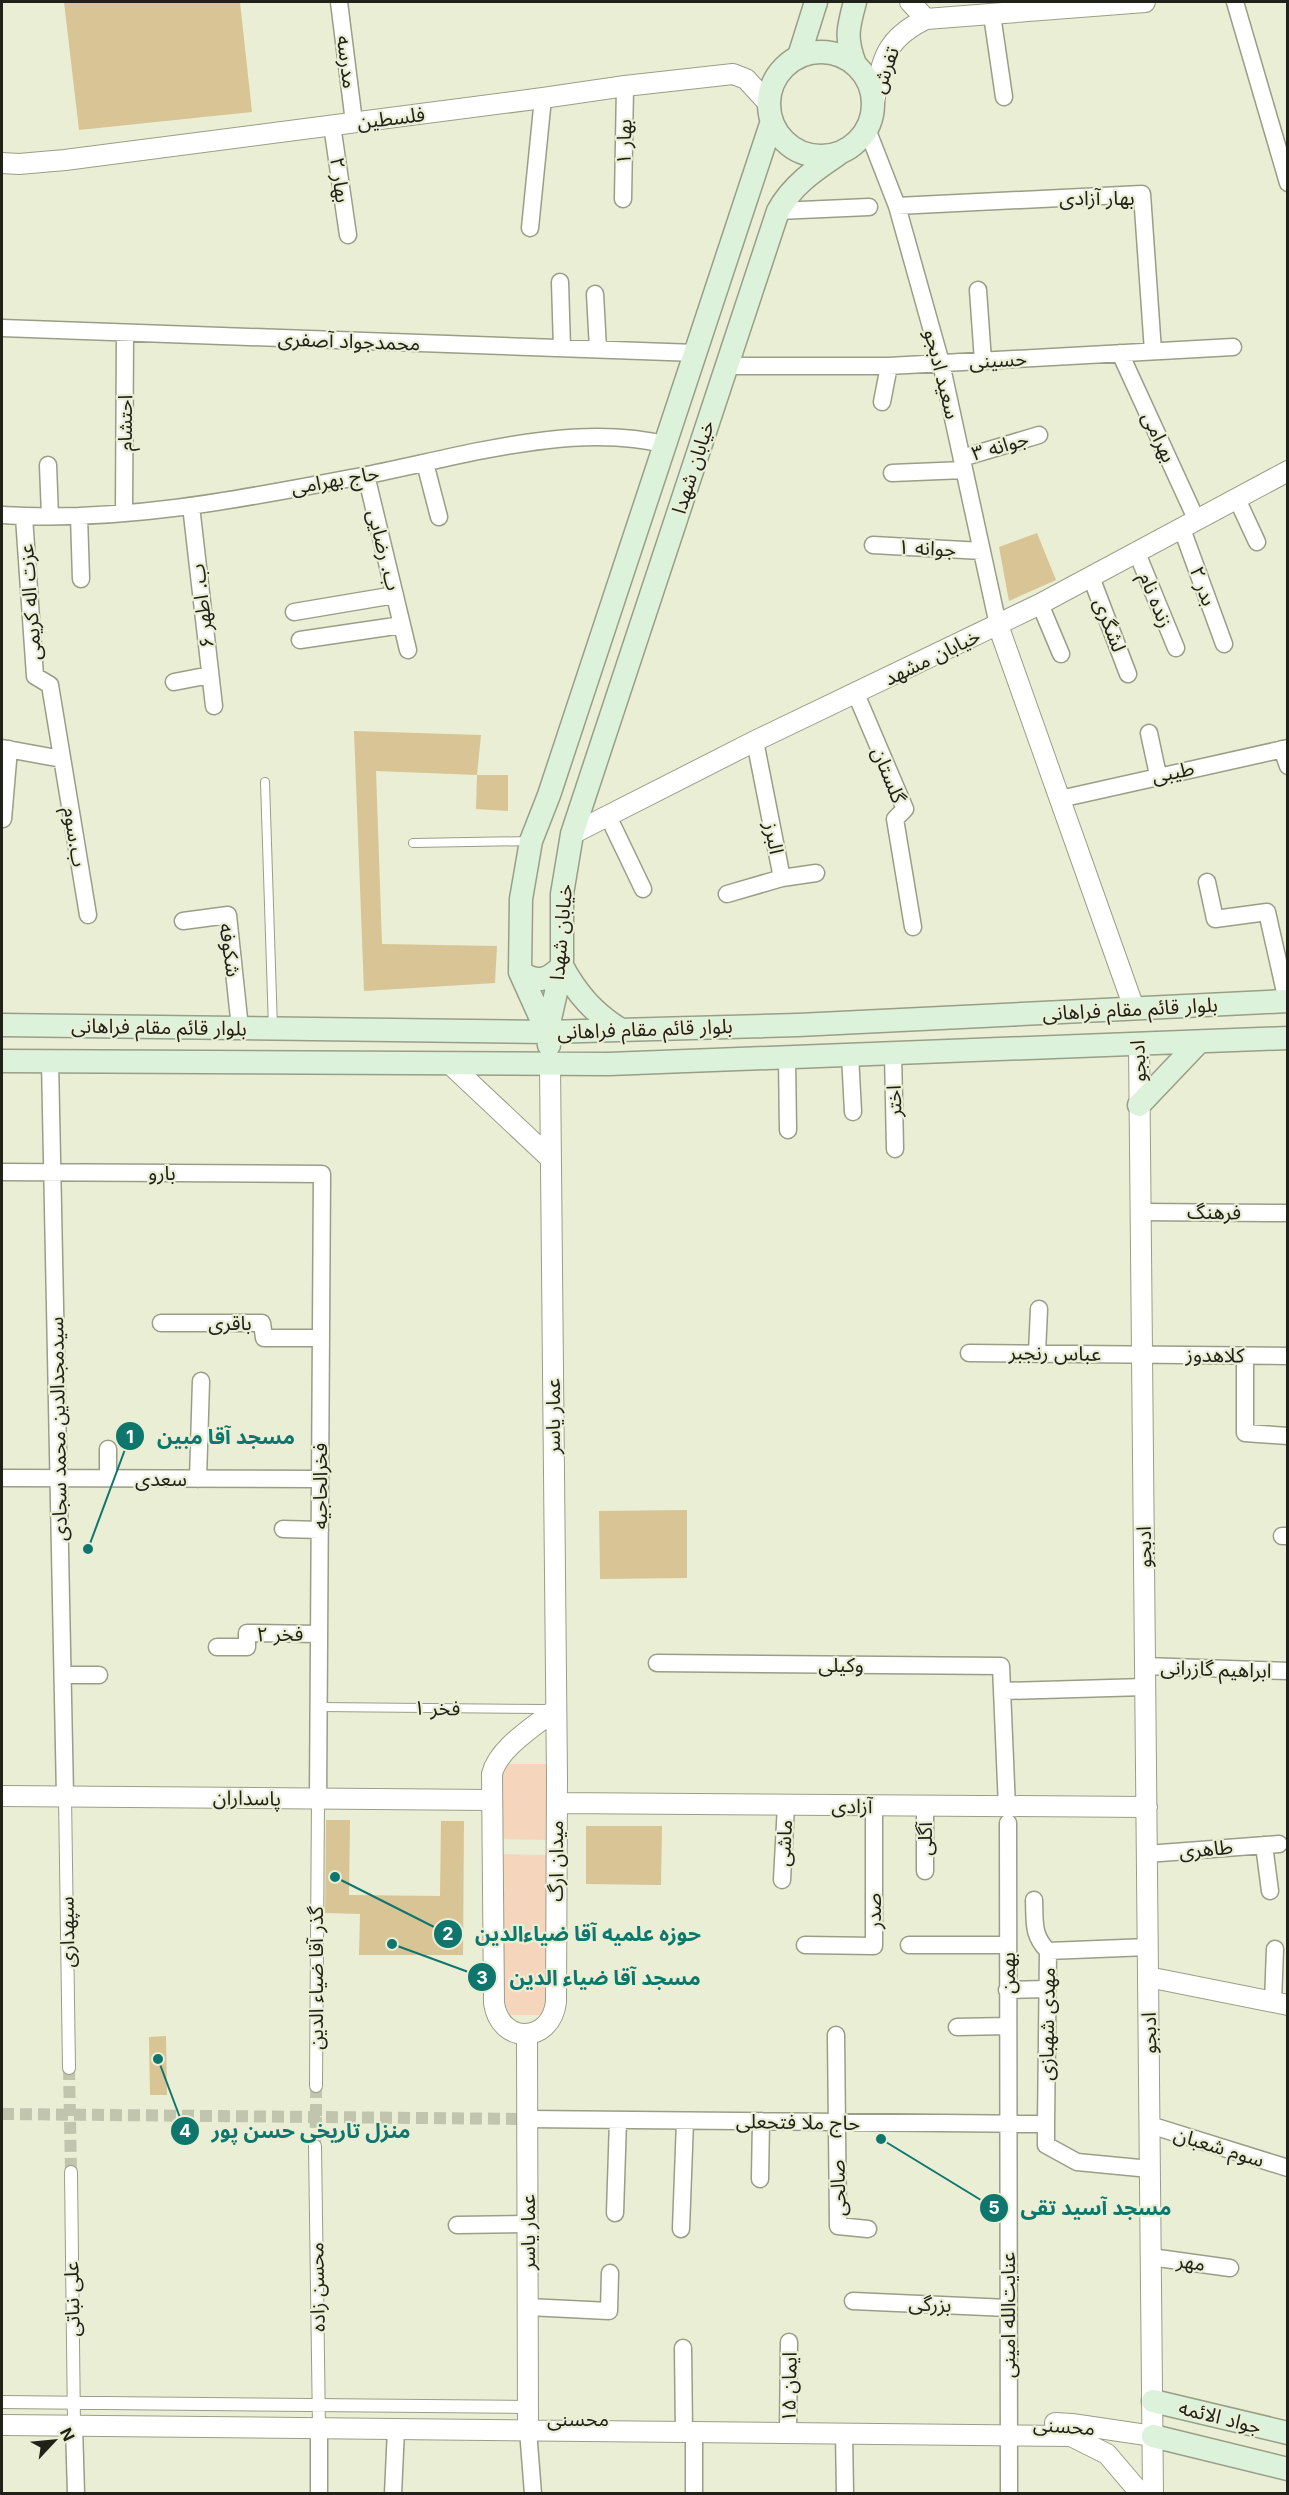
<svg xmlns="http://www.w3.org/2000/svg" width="1289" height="2495" font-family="Inter,'Noto Sans Arabic',sans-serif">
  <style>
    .green { fill: #f5d5bc }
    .building { fill: #d8c494 }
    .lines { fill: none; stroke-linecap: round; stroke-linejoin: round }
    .pedestrian-tunnel { stroke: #c2c5ae; stroke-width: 12; stroke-dasharray: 12 6; stroke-linecap: butt }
    .service-casing { stroke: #9a9e87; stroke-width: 10 }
    .pedestrian-casing { stroke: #9a9e87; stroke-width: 14 }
    .minor-casing { stroke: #9a9e87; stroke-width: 19 }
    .tertiary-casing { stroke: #9a9e87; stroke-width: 22 }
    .secondary-casing { stroke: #9a9e87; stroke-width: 25 }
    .service { stroke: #fff; stroke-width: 8 }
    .pedestrian { stroke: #fff; stroke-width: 12 }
    .minor { stroke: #fff; stroke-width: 16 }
    .tertiary { stroke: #fff; stroke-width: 20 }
    .secondary { stroke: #dcf2db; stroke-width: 22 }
    .labels { text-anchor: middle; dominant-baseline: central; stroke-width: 4.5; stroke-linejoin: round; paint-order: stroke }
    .street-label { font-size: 20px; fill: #202118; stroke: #eaeed4 }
    .leader { fill: none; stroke: #0f766e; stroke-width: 2 }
    .callout-dot { fill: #0f766e; stroke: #eaeed4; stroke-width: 2 }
    .mark-label { font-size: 18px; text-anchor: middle; font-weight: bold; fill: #fff }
    .callout-label { font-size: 21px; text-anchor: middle; font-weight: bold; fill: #0f766e; stroke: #eaeed4; stroke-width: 4.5; stroke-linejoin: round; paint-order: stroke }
  </style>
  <rect width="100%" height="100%" fill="#eaeed4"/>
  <path class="green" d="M502,1764H550L548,1840L501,1839Z
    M501,1854L548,1855L547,2015H500Z"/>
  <path class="building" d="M64,2H240L252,112L79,130Z
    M1037,533L1056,580L1009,601L999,547Z
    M354,731L481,735L477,775L376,771L382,944L497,946L495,983L364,991Z
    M477,775H508V811L476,809Z
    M687,1510V1578L600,1579L599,1511Z
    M326,1820H350L349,1895L440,1896L441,1821H464L463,1955H359L360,1914L325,1913Z
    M586,1826H662L661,1885L586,1884Z
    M166,2036L167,2095H150L149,2037Z"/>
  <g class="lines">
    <path class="pedestrian-tunnel" d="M69,2068L71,2172
      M2,2114L528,2119
      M316,2116V2086
      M315,2146L316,2117"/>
    <defs>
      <path id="service" d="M265,782L273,1028
        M413,843L530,841
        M318,1707L549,1709"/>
      <path id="pedestrian" d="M65,1796L69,2068
        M316,2086L318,1799
        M315,2146L319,2428
        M71,2172L74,2426
        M2,2402L528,2407"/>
      <path id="minor" d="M339,2L354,122
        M1235,2L1288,183
        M992,15L1004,97
        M332,125L348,235
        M867,129L897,206L941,363L998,625
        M623,199L625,86
        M897,206L1142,194L1153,351
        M778,211L869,207
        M530,228L543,98
        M560,282L562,348
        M978,290L983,361
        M595,294L598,349
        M2,328L696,353
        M1120,353L1197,521
        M726,366H889L1233,347
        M882,402L889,366
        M962,458L1039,435
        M425,463L439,517
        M48,465L50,516
        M892,473L964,470
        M366,475L408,650
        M1237,499L1257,542
        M191,506L214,706
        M124,512L125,333
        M2,515C124,523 247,498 367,475C459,457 574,421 667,445
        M79,516L81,579
        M24,517L35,676L50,685L88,915
        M1182,529L1224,644
        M873,545L982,551
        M1137,553L1176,648
        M1091,577L1128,674
        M1040,604L1061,654
        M294,612L395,595
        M300,640L402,625
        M174,682L210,675
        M856,694L905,809L895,819L913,927
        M1149,733L1158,775
        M2,748L62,759
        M1282,749L1288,766
        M1060,799L1288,748
        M608,816L643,889
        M3,819L9,749
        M782,878L816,873
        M1207,882L1215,919L1267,912L1287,1001
        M727,894L782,878L755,741
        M183,921L228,915L240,1028
        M893,1053L895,1149
        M850,1055L853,1112
        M787,1058L788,1130
        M50,1061L65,1796
        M2,1172L322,1174L318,1799
        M1140,1212L1288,1213
        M161,1323H262L264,1338H321
        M969,1353L1288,1356
        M1037,1353L1039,1309
        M1245,1356V1433L1288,1436
        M2,1478L320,1479
        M108,1478V1449
        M198,1479L201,1381
        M283,1529L320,1530
        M1282,1536H1288
        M217,1647H247V1633L319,1634
        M657,1663L1001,1666L1007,1808
        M1145,1666L1288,1671
        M63,1675H99
        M1004,1691L1145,1687
        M925,1807V1871
        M1008,1823L1009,2494
        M1264,1845L1270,1891
        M1147,1854L1279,1844
        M782,1880L786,1805
        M1034,1900C1035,1922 1032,1935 1048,1951
        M805,1945L874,1946V1806
        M909,1945H1008
        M1048,1951L1148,1947
        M1007,1990L1046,1989
        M1273,2002L1275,1949
        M957,2027L1008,2026
        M836,2035L838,2226L868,2229
        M528,2119L1046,2124V2145L1077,2162L1150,2169
        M1046,2124L1048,1951
        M1150,2125L1288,2168
        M760,2179L761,2121
        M615,2213L618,2120
        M457,2225L528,2224
        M681,2229L685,2121
        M1151,2257L1230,2268
        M853,2301L1008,2308
        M528,2307L609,2311L610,2273
        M683,2348L684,2432
        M74,2426L76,2494
        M319,2428V2494
        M528,2430L533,2494
        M694,2432V2494
        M788,2433L789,2342
        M844,2433L845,2494
        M393,2494L396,2429"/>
      <path id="tertiary" d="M910,2L926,19
        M873,107C882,63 882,40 926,19L1145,2
        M2,163L19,164L65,160L543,98L625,86L733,74L746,79L769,104
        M998,625L1134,1008
        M572,834L755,741L1040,604L1288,471
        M1139,1043L1153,2494
        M451,1065L551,1159
        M550,1065L557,1778L556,2002C551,2044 500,2045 494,2003L492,1774C498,1748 535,1726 556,1709
        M2,1796L492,1800
        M557,1803L1147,1807
        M1148,1977L1288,2005
        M527,2034L528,2430
        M1055,2423L1072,2424L1153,2436
        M2,2425L1071,2436L1107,2454L1141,2494"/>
      <path id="secondary" d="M855,2C848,28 845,38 855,64
        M769 104a52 52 0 1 1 104 0a52 52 0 1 1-104 0Z
        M799,56L816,2
        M520,972C538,984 548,980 562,966C577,994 594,1013 621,1030
        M2,1025L547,1032L798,1025L1288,1001
        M547,1032L520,972L521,899L531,841L549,795L772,121
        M549,1045L547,1032L562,966V894L572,834L778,211C793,184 815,170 840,153
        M2,1061L609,1064L1288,1038
        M1139,1105L1199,1042
        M1153,2401L1288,2433
        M1153,2436L1288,2469"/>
    </defs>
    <use href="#service" class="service-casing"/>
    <use href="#pedestrian" class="pedestrian-casing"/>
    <use href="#minor" class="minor-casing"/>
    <use href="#tertiary" class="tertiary-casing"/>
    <use href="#secondary" class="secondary-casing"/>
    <use href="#service" class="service"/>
    <use href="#pedestrian" class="pedestrian"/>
    <use href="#minor" class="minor"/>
    <use href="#tertiary" class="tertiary"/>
    <use href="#secondary" class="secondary"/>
  </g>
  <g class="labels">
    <g class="street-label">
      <text transform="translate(347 62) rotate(83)">مدرسه</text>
      <text transform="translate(885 70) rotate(-71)">تفرش</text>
      <text transform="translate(391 118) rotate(-7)">فلسطین</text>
      <text transform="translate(624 142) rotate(-89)">بهار ۱</text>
      <text transform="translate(340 180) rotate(82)">بهار ۲</text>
      <text x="1097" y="198">بهار آزادی</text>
      <text transform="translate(349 341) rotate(2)">محمدجواد آصفری</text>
      <text transform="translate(998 360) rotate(-3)">حسینی</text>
      <text transform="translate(942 374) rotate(76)">سعید ادبجو</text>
      <text transform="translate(125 423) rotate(-90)">احتشام</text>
      <text transform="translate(1159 437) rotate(65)">بهرامی</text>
      <text transform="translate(1000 446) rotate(-16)">جوانه ۳</text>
      <text transform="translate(693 467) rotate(-72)">خیابان شهدا</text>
      <text transform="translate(335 480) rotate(-10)">حاج بهرامی</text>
      <text transform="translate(927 548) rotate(3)">جوانه ۱</text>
      <text transform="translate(384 550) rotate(76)">ب. رضایی</text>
      <text transform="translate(1203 586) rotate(70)">بدر ۲</text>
      <text transform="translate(1156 600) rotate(68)">زنده نام</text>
      <text transform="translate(30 602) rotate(-94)">عزت اله کریمی</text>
      <text transform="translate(202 606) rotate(-97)">ب. اطهر ۶</text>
      <text transform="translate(1110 625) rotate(69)">لشگری</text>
      <text transform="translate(932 657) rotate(-26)">خیابان مشهد</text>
      <text transform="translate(1173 772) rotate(-12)">طیبی</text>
      <text transform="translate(889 775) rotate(68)">گلستان</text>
      <text transform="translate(75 837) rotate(81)">ب.سوم</text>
      <text transform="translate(774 838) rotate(79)">البرز</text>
      <text transform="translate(561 932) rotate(-85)">خیابان شهدا</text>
      <text transform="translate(230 950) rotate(82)">شکوفه</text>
      <text transform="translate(1130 1009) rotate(-3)">بلوار قائم مقام فراهانی</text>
      <text transform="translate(159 1027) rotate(1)">بلوار قائم مقام فراهانی</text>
      <text transform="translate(645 1029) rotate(-2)">بلوار قائم مقام فراهانی</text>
      <text transform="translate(1138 1061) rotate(-92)">ادبجو</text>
      <text transform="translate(894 1101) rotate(-91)">اختر</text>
      <text x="162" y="1173">بارو</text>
      <text transform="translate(1214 1212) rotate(1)">فرهنگ</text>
      <text x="230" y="1323">باقری</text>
      <text transform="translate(1055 1353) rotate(1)">عباس رنجبر</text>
      <text transform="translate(1215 1355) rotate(1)">کلاهدوز</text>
      <text transform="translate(553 1416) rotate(-90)">عمار یاسر</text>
      <text transform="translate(58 1429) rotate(-91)">سیدمجدالدین محمد سجادی</text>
      <text x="161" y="1479">سعدی</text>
      <text transform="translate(320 1486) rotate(-90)">فخرالحاجیه</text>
      <text transform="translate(1144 1547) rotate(-91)">ادبجو</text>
      <text transform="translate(280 1634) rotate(-1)">فخر ۲</text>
      <text x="841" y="1665">وکیلی</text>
      <text transform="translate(1216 1669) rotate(2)">ابراهیم گازرانی</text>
      <text transform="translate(437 1708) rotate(1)">فخر ۱</text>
      <text transform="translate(247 1798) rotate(1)">پاسداران</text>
      <text transform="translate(852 1806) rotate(1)">آزادی</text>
      <text transform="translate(925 1839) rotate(-90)">آگلی</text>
      <text transform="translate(784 1843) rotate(-87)">ماشی</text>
      <text transform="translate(1206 1849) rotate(-5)">طاهری</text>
      <text transform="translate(556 1861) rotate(-90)">میدان ارگ</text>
      <text transform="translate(874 1911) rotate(-90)">صدر</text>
      <text transform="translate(67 1932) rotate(-91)">سپهداری</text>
      <text transform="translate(1008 1973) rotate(-90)">بهمن</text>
      <text transform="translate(316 1978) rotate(-90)">گذر آقا ضیاء الدین</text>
      <text transform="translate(1047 2024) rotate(-89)">مهدی شهبازی</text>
      <text transform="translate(1149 2033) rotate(-91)">ادبجو</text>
      <text transform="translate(798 2122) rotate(1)">حاج ملا فتحعلی</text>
      <text transform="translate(1219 2147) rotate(17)">سوم شعبان</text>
      <text transform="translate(838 2188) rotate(-92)">صالحی</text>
      <text transform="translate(528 2232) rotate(-90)">عمار یاسر</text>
      <text transform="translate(1191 2262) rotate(8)">مهر</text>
      <text transform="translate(317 2287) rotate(-91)">محسن زاده</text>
      <text transform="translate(72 2299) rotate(-91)">علی نباتی</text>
      <text transform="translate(930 2304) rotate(3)">بزرگی</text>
      <text transform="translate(1008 2315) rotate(-90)">عنایت‌الله امینی</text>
      <text transform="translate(789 2387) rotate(-89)">ایمان ۱۵</text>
      <text transform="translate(1220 2417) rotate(14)">جواد الائمه</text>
      <text x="578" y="2419">محسنی</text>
      <text transform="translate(1064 2426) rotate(4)">محسنی</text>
    </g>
  </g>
  <path class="leader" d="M88 1549L130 1436M335 1877L448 1934M392 1944L482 1977M158 2059L185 2131M881 2139L994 2208"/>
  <g class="callout-dot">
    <circle cx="88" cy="1549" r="6"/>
    <circle cx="335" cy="1877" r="6"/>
    <circle cx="392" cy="1944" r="6"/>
    <circle cx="158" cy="2059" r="6"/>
    <circle cx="881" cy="2139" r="6"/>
    <circle cx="130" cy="1436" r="15"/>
    <circle cx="448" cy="1934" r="15"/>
    <circle cx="482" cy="1977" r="15"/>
    <circle cx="185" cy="2131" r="15"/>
    <circle cx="994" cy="2208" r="15"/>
  </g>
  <g class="mark-label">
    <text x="130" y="1443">1</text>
    <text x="448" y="1940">2</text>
    <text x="482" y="1984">3</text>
    <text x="185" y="2137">4</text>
    <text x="994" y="2214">5</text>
  </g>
  <g class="callout-label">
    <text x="226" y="1444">مسجد آقا مبین</text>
    <text x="588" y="1941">حوزه علمیه آقا ضیاءالدین</text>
    <text x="605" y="1985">مسجد آقا ضیاء الدین</text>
    <text x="311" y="2138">منزل تاریخی حسن پور</text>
    <text x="1096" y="2215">مسجد آسید تقی</text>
  </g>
  <rect width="1289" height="2495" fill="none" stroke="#202118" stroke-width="6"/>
  <g transform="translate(54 2441) rotate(64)" stroke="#eaeed4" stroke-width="4.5" paint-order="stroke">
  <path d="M0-4.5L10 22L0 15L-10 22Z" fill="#202118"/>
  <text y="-9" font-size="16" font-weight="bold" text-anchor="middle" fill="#202118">N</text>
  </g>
</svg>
